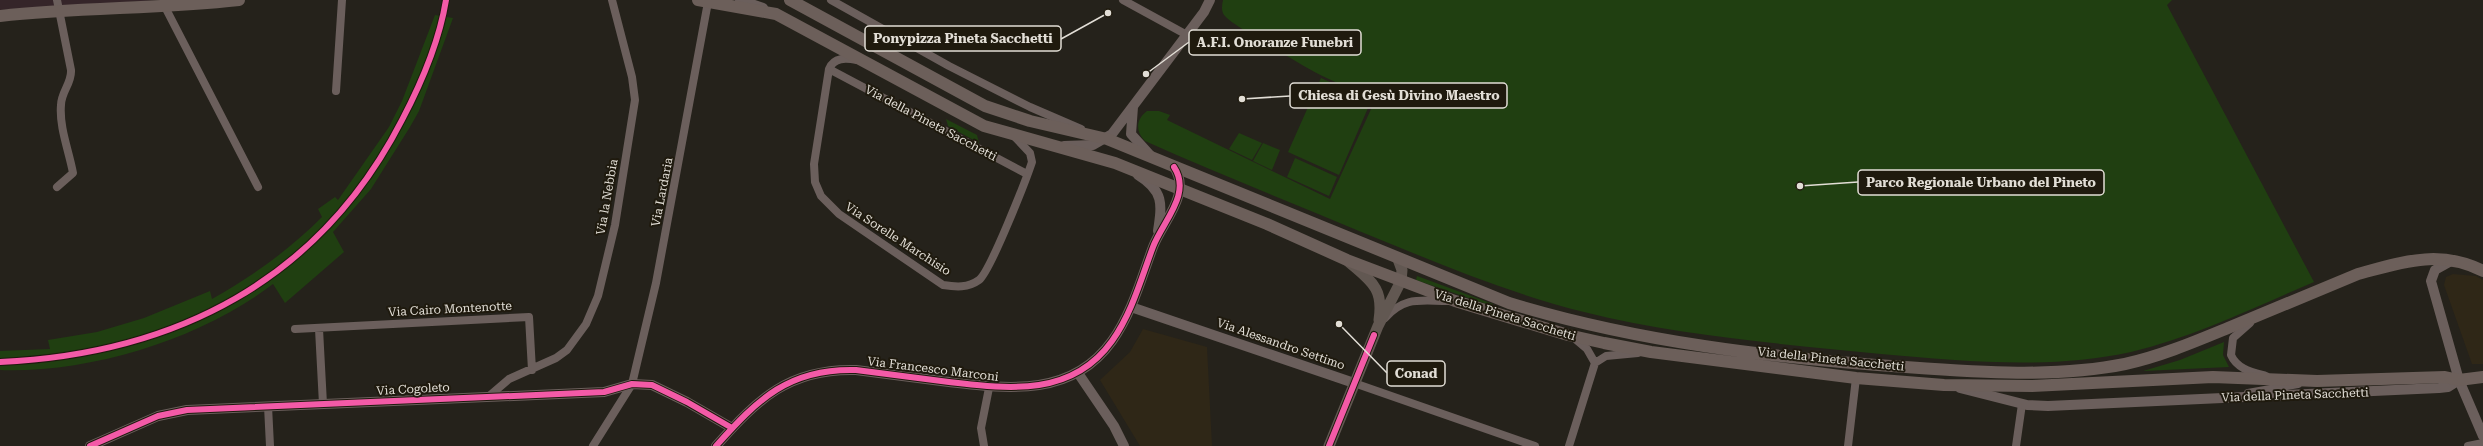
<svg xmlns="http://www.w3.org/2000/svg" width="2483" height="446" font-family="'Roboto Serif',serif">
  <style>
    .commercial { fill: #352529 }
    .built { fill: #2f2717 }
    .green { fill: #203f11 }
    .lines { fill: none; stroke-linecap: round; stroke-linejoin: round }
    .minor { stroke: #6b5f5c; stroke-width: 8 }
    .tertiary { stroke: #6b5f5c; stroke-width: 10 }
    .secondary { stroke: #625852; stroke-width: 11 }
    .primary { stroke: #6c5f5a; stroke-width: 12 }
    .cycleway-casing { stroke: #1f1a0e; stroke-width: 8 }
    .cycleway { stroke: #f35aa7; stroke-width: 6 }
    .labels { text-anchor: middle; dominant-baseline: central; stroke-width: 4; stroke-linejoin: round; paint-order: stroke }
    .street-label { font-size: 12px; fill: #e2ded6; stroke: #1f1a0e }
    .leader { fill: none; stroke: #e2ded6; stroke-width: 1.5 }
    .callout-dot { fill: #e2ded6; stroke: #1f1a0e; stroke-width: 1.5 }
    .callout { fill: #1f1a0e; stroke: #e2ded6; stroke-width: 1.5 }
    .callout-label { font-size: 13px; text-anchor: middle; font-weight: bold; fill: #e2ded6 }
  </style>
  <rect width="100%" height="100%" fill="#25221b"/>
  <path class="commercial" d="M0,0H159L0,10Z"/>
  <path class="built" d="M2453,274L2476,276L2483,280V364H2472L2444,285L2446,277Z
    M1143,329L1207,347L1212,446H1140L1100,380L1130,352Z"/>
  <path class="green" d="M1223,0H2172L2167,5L2314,282C2255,307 2194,337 2131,352C2050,370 1963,361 1881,354C1782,344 1680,336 1584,312C1507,293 1433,261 1359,231C1288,201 1216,173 1145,141C1135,131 1136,119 1147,111H1159L1170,115L1167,120L1330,199L1377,96C1331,85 1302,65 1262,41C1251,34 1232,24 1224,15C1221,10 1222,5 1223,0Z
    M435,15L453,18L419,111L410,127L371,189L333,232L344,252L285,303L273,284C201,339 91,373 0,370V351L50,349L48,340L97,332L144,318L210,291L212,299C253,276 289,250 322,217L318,209L335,197L338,200L389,127L402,101Z
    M1321,78L1371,101L1339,175L1288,152Z
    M946,119L977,135L979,143L948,126Z
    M1239,133L1262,143L1252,160L1229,149Z
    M1263,143L1280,150L1272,170L1253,161Z
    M1295,158L1337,177L1329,196L1287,177Z
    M1417,276L1493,304L1492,306L1416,280Z
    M2224,342L2223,355L2229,367L2143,371L2180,360Z"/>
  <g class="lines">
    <path class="minor" d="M57,0L71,70C72,83 61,92 61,105C59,127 69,151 73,173L57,187
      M831,0L949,66L1030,107L1081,129
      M1123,0L1187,35
      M164,5L258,187
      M857,60C846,58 834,57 829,69L814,164L815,182L821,196L839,214L943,285C956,287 968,288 979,280C990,272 1026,180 1032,162L1030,153L1013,135
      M829,69L1027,174
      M336,91L342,0
      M1385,318C1405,296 1420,301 1448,301
      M2250,323L2233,338L2231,355C2237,369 2252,372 2266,376
      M295,329L529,317L532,370
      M319,329L323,404
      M1574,338L1587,349L1595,363
      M1354,383L1535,446
      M2248,393L2298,384
      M488,397L509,379L556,358L567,350L586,324L598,296L615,225L635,100L632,77L612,0
      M268,406L270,446
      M593,446L632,384L656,283L708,2
      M984,446L981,428L989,388
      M1569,446L1595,363L1606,356L1638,353
      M1848,446L1856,378
      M2016,446L2022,404
      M2468,446L2483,443"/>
    <path class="tertiary" d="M740,0L763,8
      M1133,107L1131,134L1150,155
      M1064,146L1093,145L1112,134L1204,12L1210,0
      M1138,175C1164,191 1162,204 1158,231
      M2453,260L2435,270L2431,281L2459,380L2483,436
      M1131,307L1354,383
      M1078,373L1114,426L1124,446
      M1960,388L2027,405L2048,406L2439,388L2448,387L2459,380
      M90,446L158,416L187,410L604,392L632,384L652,385L687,402L732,428
      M716,446C758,399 789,368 856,370C887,374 918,378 949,382C1009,389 1072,397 1112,341C1132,313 1141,279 1153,247C1163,221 1192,194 1174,167"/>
    <path class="secondary" d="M1349,262C1371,281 1384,288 1379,320
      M1329,446L1378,326L1401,281L1402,270L1398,259"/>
    <path class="primary" d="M698,0L776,14L984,126L1115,163L1267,224L1347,260L1455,301L1568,335L1604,343L1651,352L1856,378L1944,385L2032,386L2213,377L2317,381L2445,377L2459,380L2483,377
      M790,0L985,106L1030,121L1107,139L1509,303C1637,342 1773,358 1906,367C1976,372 2056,378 2125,364C2161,356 2194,342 2228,328C2272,310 2315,292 2358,274C2402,262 2440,249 2483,271
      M0,16C79,7 160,9 239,0"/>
    <defs>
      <path id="cycleway" d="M0,362C176,354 320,280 402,120C422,82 439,43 446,0
        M90,446L158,416L187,410L604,392L632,384L652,385L687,402L732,428
        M716,446C758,399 789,368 856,370C887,374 918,378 949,382C1009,389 1072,397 1112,341C1132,313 1141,279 1153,247C1163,221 1192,194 1174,167
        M1329,446L1374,335"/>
    </defs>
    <use href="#cycleway" class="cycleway-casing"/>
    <use href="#cycleway" class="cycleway"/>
  </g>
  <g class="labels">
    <g class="street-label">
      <text transform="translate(931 123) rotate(28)">Via della Pineta Sacchetti</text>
      <text transform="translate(662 192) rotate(-79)">Via Lardaria</text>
      <text transform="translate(607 197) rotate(-80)">Via la Nebbia</text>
      <text transform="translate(898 239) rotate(33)">Via Sorelle Marchisio</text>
      <text transform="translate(450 309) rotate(-3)">Via Cairo Montenotte</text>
      <text transform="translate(1505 315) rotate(17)">Via della Pineta Sacchetti</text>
      <text transform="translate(1281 344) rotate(19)">Via Alessandro Settimo</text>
      <text transform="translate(1831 359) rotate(6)">Via della Pineta Sacchetti</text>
      <text transform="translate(933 369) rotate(7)">Via Francesco Marconi</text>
      <text transform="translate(413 389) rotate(-3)">Via Cogoleto</text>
      <text transform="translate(2295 395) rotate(-2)">Via della Pineta Sacchetti</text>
    </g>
  </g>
  <path class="leader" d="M1108 13L1061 39M1146 74L1189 42M1242 99L1290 96M1800 186L1858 182M1339 324L1387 373"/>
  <g class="callout-dot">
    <circle cx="1108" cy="13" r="4"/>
    <circle cx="1146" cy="74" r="4"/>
    <circle cx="1242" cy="99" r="4"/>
    <circle cx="1800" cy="186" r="4"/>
    <circle cx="1339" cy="324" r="4"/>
  </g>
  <g class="callout">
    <rect x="865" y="26" width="196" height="25" rx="4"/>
    <rect x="1189" y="30" width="172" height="25" rx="4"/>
    <rect x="1290" y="83" width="217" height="25" rx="4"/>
    <rect x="1858" y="170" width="246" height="25" rx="4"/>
    <rect x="1387" y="361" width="58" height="25" rx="4"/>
  </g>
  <g class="callout-label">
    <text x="963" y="43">Ponypizza Pineta Sacchetti</text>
    <text x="1275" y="47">A.F.I. Onoranze Funebri</text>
    <text x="1399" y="100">Chiesa di Gesù Divino Maestro</text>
    <text x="1981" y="187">Parco Regionale Urbano del Pineto</text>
    <text x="1416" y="378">Conad</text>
  </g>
</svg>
